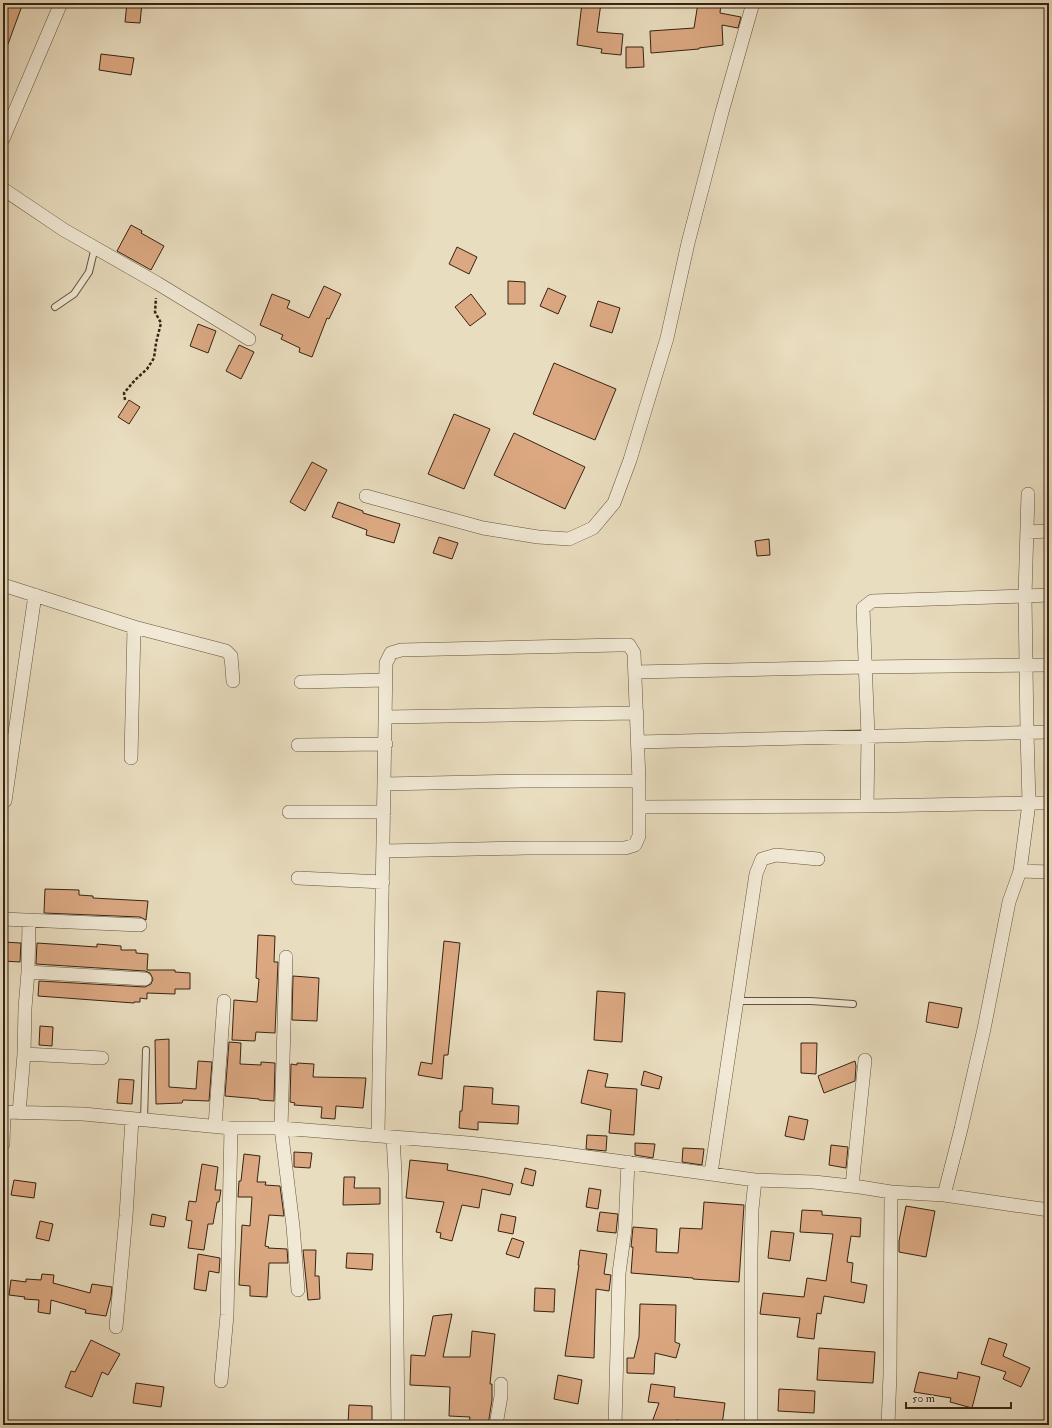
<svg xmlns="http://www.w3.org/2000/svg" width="1052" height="1428" font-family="'IM FELL Double Pica',serif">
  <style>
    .building { fill: #dba882; stroke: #372312 }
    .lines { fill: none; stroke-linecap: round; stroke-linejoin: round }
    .lane-casing { stroke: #64523d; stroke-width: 8 }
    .street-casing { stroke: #64523d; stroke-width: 14 }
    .path { stroke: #372312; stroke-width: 2.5; stroke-dasharray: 3 2; stroke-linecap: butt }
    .lane { stroke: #f1e9d5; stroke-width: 6 }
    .street { stroke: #f1e9d5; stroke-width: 13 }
  </style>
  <rect width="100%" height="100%" fill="#e9ddbf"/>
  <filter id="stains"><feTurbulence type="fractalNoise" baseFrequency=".005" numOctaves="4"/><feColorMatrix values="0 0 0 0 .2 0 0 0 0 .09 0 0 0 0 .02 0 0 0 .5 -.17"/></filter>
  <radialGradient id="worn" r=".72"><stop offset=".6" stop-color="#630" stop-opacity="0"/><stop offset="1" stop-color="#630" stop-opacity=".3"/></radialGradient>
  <path class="building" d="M3,3H23L4,55H3Z
    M127,3H142L140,23L125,22Z
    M582,3H601L597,32L623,34L621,55L601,53L602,49L577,45Z
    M698,3H721L720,13L741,17L738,28L722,25L723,45L699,48V49L651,53L650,31L694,28Z
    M626,47H643L644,67L626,68Z
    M101,54L134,58L131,75L99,70Z
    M131,225L142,231L141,233L164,246L151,270L117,251Z
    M457,247L477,257L469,274L449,264Z
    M508,281L525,282V304H508Z
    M324,286L341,294L329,319L327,318L312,357L299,352L300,348L281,339L283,335L260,325L272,294L290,301L287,308L309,318Z
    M548,288L566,296L558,314L540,306Z
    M471,294L486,314L470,326L455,307Z
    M598,301L620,308L612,333L590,326Z
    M198,324L216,331L208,353L190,346Z
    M239,345L254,352L241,379L226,371Z
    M554,363L616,389L595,440L533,414Z
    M129,400L140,407L129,424L118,417Z
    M454,414L490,429L464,489L428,474Z
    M514,433L585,467L565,509L494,475Z
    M312,462L327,470L305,511L290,502Z
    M338,502L363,511V513L400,524L394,543L366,535L367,530L332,517Z
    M439,537L458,543L452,559L433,553Z
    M769,539L770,555L757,556L755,541Z
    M45,889L79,890V895L93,896V898L148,901L146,920L140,917L44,913Z
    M258,935L275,936L274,962H278L275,1033L256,1032L255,1041L232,1040L234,1000L257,1002L259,979L256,978Z
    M444,941L460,943L448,1055H444L442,1079L418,1075L421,1062L432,1064Z
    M3,942L21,943L20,962L3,961Z
    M37,943L97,947V944L121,946V950H136V953L148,954L147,970H175V972L190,973V989H175V994L147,993V999L140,998V1002H134V1003L38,996L39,981L145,987L151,984L153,979L150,973L145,971L36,964Z
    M293,976L319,978L317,1021L292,1020Z
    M597,991L625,993L622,1042L594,1040Z
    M929,1002L962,1008L958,1028L926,1022Z
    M40,1026L53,1027L52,1046L39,1045Z
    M169,1039V1087L196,1089L198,1061L212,1062L209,1101L183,1100L182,1103L156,1104L155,1040Z
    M229,1042L241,1043L240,1064L261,1065V1062L275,1063L274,1101L259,1100V1099L225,1096Z
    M801,1043H817L816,1074L801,1073Z
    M855,1061L856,1066L855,1081L824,1093L818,1076Z
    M297,1063L314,1064L313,1077L366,1078L363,1108L336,1106L335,1119L321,1118L322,1107L294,1105L295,1103L290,1102L291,1064L297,1065Z
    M588,1070L608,1074L605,1087L637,1089L634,1135L609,1133L611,1110L581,1103Z
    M644,1071L662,1077L659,1089L641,1085Z
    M119,1079L134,1080L132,1104L117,1103Z
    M464,1086L493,1088L492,1104L519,1106L518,1124L478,1122V1130L459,1128L460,1111H462Z
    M789,1116L808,1120L804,1140L785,1136Z
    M587,1135L607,1136L606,1151L586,1149Z
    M635,1143L655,1144L653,1158L635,1155Z
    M831,1145L848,1147L846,1168L829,1165Z
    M683,1148L704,1149L702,1165L682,1162Z
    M294,1152L312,1153L310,1168L294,1167Z
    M244,1154L260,1156L257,1182H266L265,1185L280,1186L284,1216L269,1215L265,1246L269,1247L268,1248L287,1249L288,1263H269L267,1297L250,1296V1286L239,1285L242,1225L250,1226L252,1197H238L239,1181H241Z
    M410,1160L448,1164L447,1170L484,1177L513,1184L510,1195L482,1189L479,1208L462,1205L452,1241L440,1238L441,1233L436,1232L444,1202L406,1198Z
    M202,1164L218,1167L215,1190H221L219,1202H217L213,1224H208L204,1250L188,1248L192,1221L186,1220L189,1201L196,1202Z
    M525,1168L536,1171L533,1186L521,1183Z
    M344,1177H355L354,1188H380V1204L343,1205Z
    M14,1180L36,1183L34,1198L11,1195Z
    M589,1188L601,1190L598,1209L586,1207Z
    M704,1202L744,1205L739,1282L693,1279V1278L631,1273L633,1247H631L633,1227L657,1229L656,1252L678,1253L680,1228L702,1229Z
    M906,1206L935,1211L926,1257L899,1252V1241Z
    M802,1210L822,1211V1215L861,1218L860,1237L851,1236L847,1262L853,1263L851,1282L867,1285L864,1303L824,1296L821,1314L817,1313L814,1339L797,1337L800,1318L760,1314L763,1293L804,1297L807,1278L826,1281L833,1234L800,1232Z
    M600,1212L618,1214L616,1233L597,1231Z
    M152,1214L166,1217L164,1227L150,1225Z
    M501,1214L516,1217L513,1234L498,1231Z
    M40,1221L53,1224L49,1241L36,1238Z
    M771,1231L794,1233L790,1261L768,1258Z
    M512,1238L524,1242L519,1258L506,1254Z
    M303,1250H316L315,1276H319L320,1299L308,1300Z
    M580,1250L607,1254L604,1274L611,1275L609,1291L596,1289L594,1358L565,1356L579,1265H578Z
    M347,1253L373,1254L372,1270L346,1268Z
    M198,1254L220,1258L219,1273L209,1271L206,1291L194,1289Z
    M42,1274L54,1275L53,1283L90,1293L92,1284L112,1287L111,1297L106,1316L85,1313L86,1310L51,1300L50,1314L38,1312L39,1300L24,1299L25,1297L9,1295L11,1280L26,1282V1279L41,1280Z
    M535,1288L555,1289L554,1312L534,1311Z
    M640,1304L676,1305L675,1342L680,1344L676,1358L655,1353L654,1374L627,1373V1358H634L639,1337Z
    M452,1314L443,1357H470L472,1331L495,1334L490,1384H492V1400L488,1425H469L470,1417L449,1416L450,1387L410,1385L411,1355L425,1356L433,1316Z
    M989,1338L1007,1344L1003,1356L1030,1368L1021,1387L1003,1379L1006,1372L981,1364Z
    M91,1340L120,1354L108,1375L102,1372L92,1397L65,1387L71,1371L75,1372Z
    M819,1348L875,1352L873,1383L817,1380Z
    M919,1372L957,1379L958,1372L980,1377L972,1408L950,1402L951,1398L914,1392Z
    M558,1375L582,1380L578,1404L554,1399Z
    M136,1383L164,1387L161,1407L133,1403Z
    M651,1384L675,1387L674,1397L725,1403L722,1425L676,1420L674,1425H651L659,1403L648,1402Z
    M779,1389L815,1391L814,1413L778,1411Z
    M349,1405L372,1406V1425L348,1424Z"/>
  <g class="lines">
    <defs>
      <path id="lane" d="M55,307L74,294L89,272L95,247
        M737,1001H811L853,1004
        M144,1120L146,1050"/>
      <path id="street" d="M3,139L61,3
        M3,189L64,230L157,283L249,339
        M1028,494L1025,596L1049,595
        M366,496L483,528L538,537L569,539L593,528L614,503L630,460L667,338L688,243L722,112L753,3
        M1027,532L1049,531
        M3,585L134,627L131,758
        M1025,596L1027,732L1029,803L867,806L868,736L863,608L872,601Z
        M134,627L226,651L231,656L233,681
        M635,672L865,667L1049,665
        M301,682L386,680
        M386,717L637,713
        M638,742L1049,732
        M298,745L386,744
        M5,801L35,595
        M1049,803H1029L1020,871L1049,872
        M639,807L867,806
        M289,812H384
        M384,851L526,848H625L635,845L639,836V781
        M298,878L383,882
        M3,919L140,925
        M286,957L281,1128L293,1226L298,1290
        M28,972L145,979
        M24,1054L102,1058
        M3,1112L83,1114L231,1128H281L393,1137L395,1173L398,1425
        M19,1113L24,1054L25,1008L28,972L29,921
        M215,1126L224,1001
        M378,1135L386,663L391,653L401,650L619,645H629L634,653L639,781H524L385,784
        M393,1137L468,1143L551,1152L755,1180L752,1209L751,1251V1425
        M3,1144L4,1113
        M711,1173L756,874L762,859L776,855L818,859
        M755,1180L814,1182L860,1187L891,1192L944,1195L1049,1210
        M852,1186L865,1060
        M944,1195L961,1129L984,1029L1009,902L1020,871
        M116,1327L126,1216L132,1119
        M221,1381L227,1315L231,1128
        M496,1425L501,1396V1384
        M615,1425L619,1273L625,1229L628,1162
        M888,1425L890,1374L891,1192"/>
    </defs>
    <use href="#lane" class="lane-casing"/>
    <use href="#street" class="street-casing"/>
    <path class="path" d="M125,400L124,393L135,380L147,369L154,358L156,343L161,323L155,312L156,298"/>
    <use href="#lane" class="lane"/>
    <use href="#street" class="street"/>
  </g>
  <rect width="1052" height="1428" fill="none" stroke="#e9ddbf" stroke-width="16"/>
  <rect x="4" y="4" width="1044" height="1420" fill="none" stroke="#372312" stroke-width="2"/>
  <rect x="8" y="8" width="1036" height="1412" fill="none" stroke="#372312"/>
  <path d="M906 1402v6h105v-6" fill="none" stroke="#372312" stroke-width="2"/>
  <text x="912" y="1402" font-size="12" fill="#372312" stroke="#f1e9d5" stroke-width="3" paint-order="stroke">50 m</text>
  <rect width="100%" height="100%" filter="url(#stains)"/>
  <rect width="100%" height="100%" fill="url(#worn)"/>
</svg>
